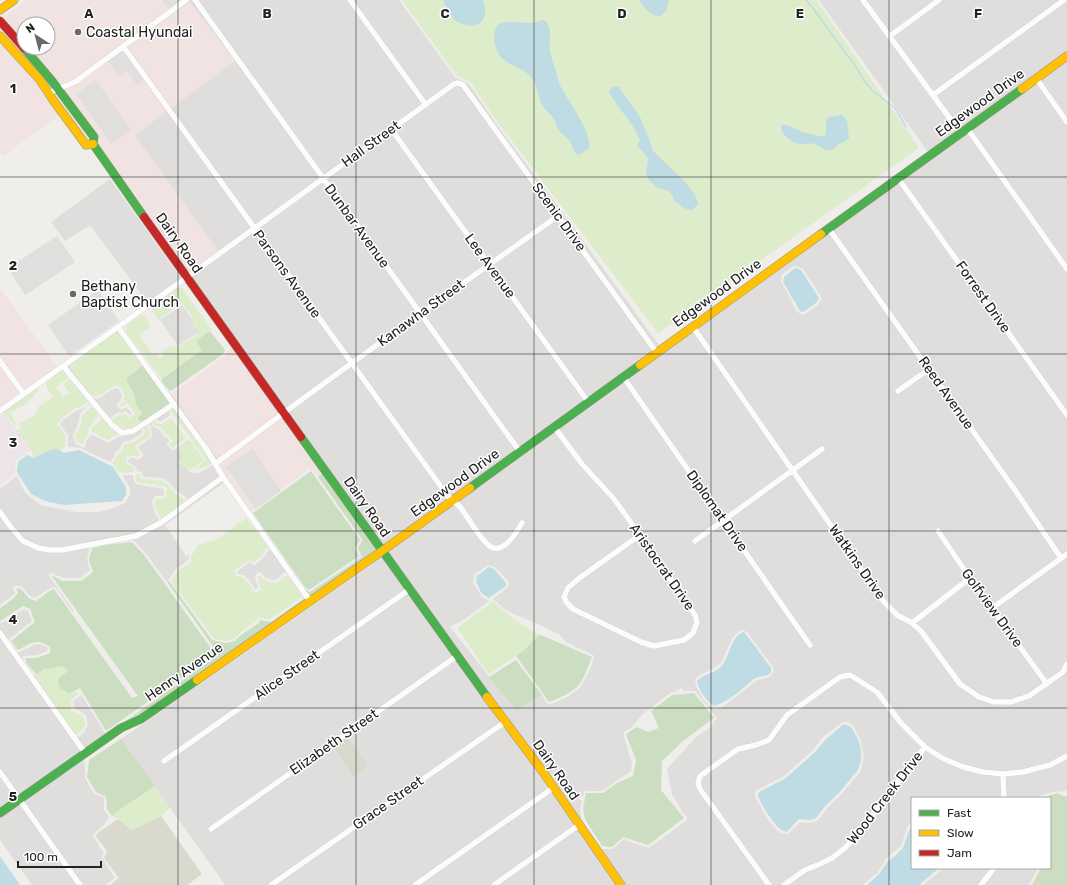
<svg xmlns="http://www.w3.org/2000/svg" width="1067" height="885" font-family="Rubik,sans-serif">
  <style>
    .residential { fill: #dfdedc; fill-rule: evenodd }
    .commercial { fill: #f1e3e1 }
    .industrial { fill: #ede4e9 }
    .construction { fill: #d9d9cd }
    .grass { fill: #ddeccb }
    .forest { fill: #cbdec1 }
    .parking { fill: #e0dfde }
    .water { fill: #bfdbe3 }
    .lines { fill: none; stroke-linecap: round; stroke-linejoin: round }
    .stream { stroke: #bfdbe3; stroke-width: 1.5 }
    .street-casing { stroke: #c9c8c7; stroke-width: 6 }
    .fast-casing { stroke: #999a82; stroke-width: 9 }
    .slow-casing { stroke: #999a82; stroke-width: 9 }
    .jam-casing { stroke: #999a82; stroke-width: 9 }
    .street { stroke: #fdfcfc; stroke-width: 5.5 }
    .fast { stroke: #4caf50; stroke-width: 8 }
    .slow { stroke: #ffc107; stroke-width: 8 }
    .jam { stroke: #c62828; stroke-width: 8 }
    .grid { fill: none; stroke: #222; stroke-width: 1; stroke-opacity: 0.55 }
    .poi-dot { fill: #6a6968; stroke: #fff; stroke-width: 1.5 }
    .labels { text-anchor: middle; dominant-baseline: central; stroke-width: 3; stroke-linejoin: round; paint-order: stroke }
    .poi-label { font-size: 14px; fill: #222; stroke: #fff; text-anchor: start }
    .street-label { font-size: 14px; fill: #222; stroke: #fff }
    .grid-label { font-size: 13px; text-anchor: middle; font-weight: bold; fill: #222; stroke: #fff; stroke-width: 3; stroke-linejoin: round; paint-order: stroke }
  </style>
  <rect width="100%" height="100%" fill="#f0eeeb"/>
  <path class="residential" d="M188,0H399L455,77L470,85L497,125L552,198L659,345L877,190L383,547L188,274L134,135L235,61Z
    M819,0H1067V52L928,152L856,52Z
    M1067,60V790L1059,792L1056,791L1035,797V798H912V822L907,827L901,846L886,859L877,873L863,885H625L386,552ZM793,266H795L803,269L822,298L819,304L804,315L797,312L781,281L782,275ZM488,565L495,567L509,582V584L507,588L493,599L506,610L559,634L566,642L593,655L594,656L591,667L581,687L569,696L550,705L547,703L542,695L516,710L450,627L465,619L489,601L481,596L473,582L475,574ZM742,630L747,632L773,667L774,672L769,677L756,681L720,709L719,708L715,709L709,706L704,700L696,686L695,680L698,676L714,668L721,663L733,637L739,631ZM681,688L684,691H695L716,717L717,719L712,723L713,725L694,739L667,769L672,794L681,809V810L687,817V820L649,848L633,843L624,839L613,849H601L582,821L580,809L582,802L579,798L583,796L585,791H602L631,771L632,763L624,737V732L632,727L643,714L670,693L675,692ZM843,722H848L853,725L860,739L864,757L862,766L860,772L840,796L829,806L818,820L811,823L800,822L788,834L781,833L777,830L769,821L756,799L755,793L757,790L784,776L813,750L824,736Z
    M110,179L181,278L148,303L90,225L65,241L51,222Z
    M121,324L123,328L124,331L168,392L171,393L220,462L219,470L225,482L165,525L186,556L190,554L188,560L176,569L167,582L147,555L133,540L131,539L90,547L87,560L90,570L80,578H64L51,573H50L49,576L74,611L73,612L56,588L54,587L47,590L35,598L31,597L21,586H15L13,589L15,593L11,597L0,605V489L17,476L25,493L41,505L75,512H99L114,508L125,503L130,495V488L122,475H133V480L136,484L164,489V495L162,496H155L152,502L155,514L160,521L189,501L187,498L175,490L170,483L163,478L144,477L143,476L142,472L137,471L136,467L128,462L129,459L133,458L137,460L140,459L143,456V454L138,447L152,437L151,427L148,423L150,422L154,427L160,430L164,437L167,438L169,441L167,443V445L172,450H174L188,440L202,460L188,467L187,469L189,471L193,473H199L214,465L175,406L168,411L171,415L161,421H158L156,418L171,405L145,364L91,394L90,395L92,399L100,398L111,390L118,388L122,395L121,400L117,404V406L121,410L126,407L132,413L130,415L126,411L122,413L119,412L111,417L110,420L122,432L141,428L143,431L141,434L129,441H125L122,443L120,448L114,454V457L111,460V462L80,448L68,447V435L60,424L63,420L76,411L84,408L90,403L65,370L60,369ZM92,403L122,435L108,443L91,434L90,437L87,440L85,447L83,448L76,444L73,436L79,422L80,414L86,407Z
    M271,547L288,572L284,573L277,579L274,580L266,578L260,572H258L255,576L256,581L258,588L255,589L253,585L249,580L244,575L238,574L237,572L250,562L253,565H255L264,557Z
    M382,551L621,885H225L121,739L371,565Z
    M24,609L28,611L32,621L9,639V641L18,653L36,644L45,646L48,648L47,651L37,655L24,656L22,659L25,665L77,738L85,732V729L88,726L86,716L81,712L74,708L73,701L80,696L81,694L105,733L106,734L0,809V623H2Z
    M84,760L85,768V778L94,794L104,798V810L109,817L103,826L94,833L93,836L98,843V845L103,852L102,858L115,878L105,885H32L0,840V817L61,774L62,775Z
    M944,868H1038L1029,885H923Z"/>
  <path class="commercial" d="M27,0H188L235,61L135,135L219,252L188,274L28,48H48V24H24V43L1,18Z
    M0,25L34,62L90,138V141L87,142L9,42L0,32Z
    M0,40L38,82L60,115L3,156L0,153Z
    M0,288L58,368L0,413Z
    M233,347L283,419V420L322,474L318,477L313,470L309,469L250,512L219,470L220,462L172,395L175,391L225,356L227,352Z"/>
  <path class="industrial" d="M4,414L31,450L16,461L15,474L0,485V417Z"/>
  <path class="construction" d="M346,735L368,766L353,776L332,745Z
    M161,816L202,874L187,885H110L119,878L104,858L107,851L95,835L118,819L132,830Z"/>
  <path class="grass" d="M402,0H816L919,148L658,333L499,124L471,83L456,75Z
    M177,288H182L212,330L196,341L202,350L162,379L127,333L126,328L127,325L140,315L145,316L151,326L139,335L154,356L157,354L160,359L164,355L162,352L171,345L173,348L177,345L179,347L199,333L194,325L192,316L182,303L158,320L152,310L153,306L156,304Z
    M113,334H120L143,365L127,382L134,394L135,401L142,413L141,423C128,430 123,433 112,421L113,419L120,414L122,416L126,414L129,418L135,414L127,403L121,407L119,405L125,401L123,399L125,395L121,388L118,386C109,386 107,393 100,395C98,396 94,396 92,396L70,368V365Z
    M60,372H64L68,378L59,384L56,388L63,397L70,393L63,384L70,380L88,401L83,406L75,408L62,418L57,424L66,436L65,447L61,451L55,448L34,458L31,450L17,431L21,427L19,424L35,415L38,407L53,397C50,392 45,387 47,381Z
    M36,388H38L39,391L34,395L33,397L29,400V402L10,413L17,425L15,426L8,417L3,412Z
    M93,406L99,414L89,428L88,435L85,438L83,445L77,442L75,437L82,422V415Z
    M172,409H175L201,446L212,463L211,464C199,470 188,473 178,462L182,459V454L178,448L190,440L204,460L192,469H195L206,460L170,410Z
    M103,418L109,426L120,434L114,436L108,440L97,434L92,432L91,429Z
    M171,418L186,438L172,448L169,444L173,442L168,435H166L162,428L154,425L152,423V421L154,420L157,424H162Z
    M146,426H148C150,429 148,432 150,436L135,446L140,455L137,457L135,455L127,457L126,460V463L134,468V471L127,473L119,472L113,464V462L117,458L116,456L123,450L124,445L125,444C133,444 143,437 146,430L143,428Z
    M137,474H141L140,477L144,479L162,481L170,487L174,492L186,501L163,518H161C157,512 153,506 156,499H163L166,496L167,488L165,486H158L156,484L153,485L137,482L135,478Z
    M246,518L268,546L262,555L253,563L250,559L234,571L237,577H242L251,586L254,593L261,590L258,580L259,579L258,576L259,575C264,581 272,585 280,581C283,579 285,576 287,575C293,581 300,588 302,597L269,620L259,617L257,620L240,633L234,639L226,641L214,639L171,581L178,571L191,562V557L198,545L216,540Z
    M493,601L512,618L539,635L523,651L489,674L457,628Z
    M63,665L68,671L69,693L74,690L78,694L71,700V710C82,717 81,711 86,725L82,728L83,730L75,735L34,678L36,674L39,673L44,669Z
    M155,786L170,808L161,816L132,830L118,819L112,816L122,808Z"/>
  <path class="forest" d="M210,331L225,350L223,354L171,391L169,390L162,382V379L202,350L196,341Z
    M143,365L170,403L141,423L138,418L142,413L136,404L134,394L127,382V378Z
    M311,471L360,540L355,548L359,556L309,590L305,587L253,513Z
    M322,474L378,550L139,716L116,728L218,655L217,652L167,582L169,581L212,640L226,643L235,641L241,635L259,623L260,620L271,622L303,599L304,597V589L310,592L362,557L361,555L358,548L362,541V539L318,477Z
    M132,542L145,556L215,654L106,731L80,688L69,693L60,688L58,679L68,671L63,666L44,669L39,673L36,674L27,664L25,658H37L50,653V647L46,644C42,644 40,641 36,642C30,642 23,648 18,650L11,641L35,622L30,609L23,606L0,621V608L13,599L18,593L16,589L20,588L30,599L36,601L48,592L54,589L132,698L138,696L51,575L63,581H81L93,572L89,560L92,548L105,545Z
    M539,635L543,636L592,657C589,664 583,681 578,686C570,694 559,698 549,702L516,656L523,651Z
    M516,660L542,695L516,710L489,677Z
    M694,693L714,718L683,741L662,761L661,790L684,818L648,845L623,837L612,847L602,846L585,819L583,809L586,793H603L617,783L633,776L636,760L626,734L637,727L648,732L659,728L651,711L672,695Z
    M121,739L155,786L122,808L112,816L107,809L106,797L96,792L87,777L89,760Z
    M1057,793L1063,796H1067V885H1032L1041,868H1050V798H1042Z"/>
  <path class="parking" d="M162,0H181L169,9Z
    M120,51H123L126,54L144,80L137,85L127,71L119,77L107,60Z
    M96,80L131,130L111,144L76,94Z
    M57,236L75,262L25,295L8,268Z
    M98,290L119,321L69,356L48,325Z
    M182,305L192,319L194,326L199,332L178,346L160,320Z
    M253,448L261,461V462L281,491L256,509L226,467Z"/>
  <path class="water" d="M443,0H483C484,5 486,11 485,15C481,30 463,27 454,19C449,13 446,7 443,0Z
    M639,0H669L667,10L659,17C649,13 645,10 639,0Z
    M541,20L546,21C553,31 548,39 550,50C551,57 553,62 555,68C557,73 557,78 559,83C566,99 593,132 589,149L578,155C573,152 573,147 570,142C568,137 563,135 560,132C556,128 556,122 553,118C551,114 546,111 543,106C538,98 538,86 532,78C523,66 505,66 498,53C494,45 492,30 499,24C502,23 506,22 509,22C521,21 530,26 541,20Z
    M615,86L619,87L621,90L640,117L651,144L653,151L687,184L695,195L698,204L692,210C684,210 679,204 673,199V196L669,191L658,188L650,181L646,175L648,159L647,156L639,148L637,144L640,141C639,129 614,105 609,91L612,87Z
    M842,115L847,121L849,138C847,139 846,141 844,142C842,143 840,143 839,144C836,146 834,149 831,150C824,152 820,145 814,144C809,142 804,145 798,144C791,142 779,133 781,125C788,124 796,129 802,132C809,134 817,136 824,136L826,134V124L828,117Z
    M795,268L801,270L819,298L817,302L803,312L800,311L783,282L784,277Z
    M55,448L64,453L79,450L113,467L126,487V495L122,501L64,505L45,501L31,494L17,472L18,462L27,455L34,458Z
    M489,567L494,569L506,583V586L489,598L482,594L476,582L477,576Z
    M743,632L745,633L771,668C772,678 760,675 754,679C751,681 749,683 747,685C738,693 726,702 714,706C706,701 699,690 697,681C704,673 718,673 723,664C730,654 731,638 743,632Z
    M844,724L851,727L858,739L861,750V760L858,770L838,794L827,804L816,818L810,820L799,819L787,832C785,831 783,831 781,830C775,826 761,805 759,798C757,795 758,795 759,792L786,778L815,752L826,739Z
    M912,825V868H939L919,885H867L879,874L888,861L895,856L903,848L909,831Z
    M0,856L20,885H0Z"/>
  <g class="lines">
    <path class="stream" d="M806,0L812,7L847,55L855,65L864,81L874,92L895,108L906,127"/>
    <defs>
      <path id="street" d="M195,0L520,452
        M350,0L426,105
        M863,0L951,120
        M890,36L939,0
        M123,46L447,495C451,500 457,503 461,508C467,516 484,546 493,548C506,551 517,532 522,523
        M1036,78L1067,122
        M48,93L75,82L186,0
        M933,95L1064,0
        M967,128L1067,269
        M391,129L589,403
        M898,178L1067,415
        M829,229L1017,493L1061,558
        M118,327L207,450L223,477L310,601
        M693,327L884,602L897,615L912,623L921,631L960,684L979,697L994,702H1011L1029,696L1063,672L1067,664
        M0,361L24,394
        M63,366L112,425L122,433L133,431L174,404
        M624,378L810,645
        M898,391L929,369
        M0,411L118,327L454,84L458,83L463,85L657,353
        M555,428L582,464L614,499L640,535L695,615L697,622L693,633L684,640L654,646L641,642L573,609L567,603L564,597L568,588L578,579L640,535
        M215,464C328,379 443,297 558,216
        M0,512L10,526L23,541L38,548L50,550H62L136,536L162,522L223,477
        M938,531L970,578L1047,684
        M695,541L822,449
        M992,608L1067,554
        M912,623L970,578
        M0,633L85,753
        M164,761L410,589
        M0,772L80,885
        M1003,774L1004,798
        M211,829L457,656
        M271,885L505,722
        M415,885L553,788
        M494,885L579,825
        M769,885L700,789L698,783L700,776L738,749L756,745L769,740L787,715L840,677L850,675L877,692L901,723L925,747L942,758L963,767L983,772L1003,774L1023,772L1050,765L1067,756
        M784,885L805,870L820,864L832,858L845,848L857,835L925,747
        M981,885L994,868"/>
      <path id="fast" d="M24,48L52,81L94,137L93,144L144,217
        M821,234L1022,89
        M301,437L487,697
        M470,488L640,365
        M0,813L121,728L141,719L197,680"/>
      <path id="slow" d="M0,10L14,0
        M0,36L40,80L53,100L86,145L93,144
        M1022,89L1067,56
        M640,365L821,234
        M197,680L382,551L470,488
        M487,697L543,772L621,885"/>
      <path id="jam" d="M0,21L24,48
        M144,217L301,437"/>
    </defs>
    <use href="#street" class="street-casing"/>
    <use href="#fast" class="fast-casing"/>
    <use href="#slow" class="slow-casing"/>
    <use href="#jam" class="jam-casing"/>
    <use href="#street" class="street"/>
    <use href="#fast" class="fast"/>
    <use href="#slow" class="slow"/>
    <use href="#jam" class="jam"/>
  </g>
  <path class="grid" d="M178,0V885M356,0V885M534,0V885M711,0V885M889,0V885M0,177H1067M0,354H1067M0,531H1067M0,708H1067"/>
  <g class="poi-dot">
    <circle cx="78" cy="32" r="4"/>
    <circle cx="73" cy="294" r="4"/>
  </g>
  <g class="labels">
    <g class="poi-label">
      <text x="86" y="32">Coastal Hyundai</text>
      <text x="81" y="286">Bethany<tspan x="81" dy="16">Baptist Church</tspan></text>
    </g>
    <g class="street-label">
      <text transform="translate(980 103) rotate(-36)">Edgewood Drive</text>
      <text transform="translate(371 144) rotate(-36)">Hall Street</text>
      <text transform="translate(559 217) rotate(54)">Scenic Drive</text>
      <text transform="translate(357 226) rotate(54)">Dunbar Avenue</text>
      <text transform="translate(179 243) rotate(55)">Dairy Road</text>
      <text transform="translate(490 266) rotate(54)">Lee Avenue</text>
      <text transform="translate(287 274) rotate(54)">Parsons Avenue</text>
      <text transform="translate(717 293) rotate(-36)">Edgewood Drive</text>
      <text transform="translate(983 297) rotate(55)">Forrest Drive</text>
      <text transform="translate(421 313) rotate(-36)">Kanawha Street</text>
      <text transform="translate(946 393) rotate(55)">Reed Avenue</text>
      <text transform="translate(455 483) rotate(-36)">Edgewood Drive</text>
      <text transform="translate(367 507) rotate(55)">Dairy Road</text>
      <text transform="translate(717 511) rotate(55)">Diplomat Drive</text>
      <text transform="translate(857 562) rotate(55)">Watkins Drive</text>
      <text transform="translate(662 567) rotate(55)">Aristocrat Drive</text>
      <text transform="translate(992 608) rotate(54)">Golfview Drive</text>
      <text transform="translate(184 672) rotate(-35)">Henry Avenue</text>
      <text transform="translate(287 675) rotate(-35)">Alice Street</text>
      <text transform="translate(334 742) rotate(-35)">Elizabeth Street</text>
      <text transform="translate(556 770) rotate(55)">Dairy Road</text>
      <text transform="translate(885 798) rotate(-52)">Wood Creek Drive</text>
      <text transform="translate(388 803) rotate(-35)">Grace Street</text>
    </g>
  </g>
  <g class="grid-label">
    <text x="89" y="18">A</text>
    <text x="267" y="18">B</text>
    <text x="445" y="18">C</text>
    <text x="622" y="18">D</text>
    <text x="800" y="18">E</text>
    <text x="978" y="18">F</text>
    <text x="13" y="93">1</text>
    <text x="13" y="270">2</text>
    <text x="13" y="447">3</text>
    <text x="13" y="624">4</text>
    <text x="13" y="801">5</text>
  </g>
  <rect x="911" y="797" width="140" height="72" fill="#ffffff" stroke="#a7a7a7"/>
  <rect x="919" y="810" width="20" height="6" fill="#4caf50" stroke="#a7a7a7"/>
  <text x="947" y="817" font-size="12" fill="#222222">Fast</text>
  <rect x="919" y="830" width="20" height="6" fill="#ffc107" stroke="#a7a7a7"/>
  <text x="947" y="837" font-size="12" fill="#222222">Slow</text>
  <rect x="919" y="850" width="20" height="6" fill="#c62828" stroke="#a7a7a7"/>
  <text x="947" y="857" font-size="12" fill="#222222">Jam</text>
  <g transform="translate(36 36) rotate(324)"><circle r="19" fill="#ffffff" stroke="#a7a7a7"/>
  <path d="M0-3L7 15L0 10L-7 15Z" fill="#6a6968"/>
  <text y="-6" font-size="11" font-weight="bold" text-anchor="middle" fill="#222222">N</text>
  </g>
  <path d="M18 861v6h83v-6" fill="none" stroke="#222222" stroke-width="2"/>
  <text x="24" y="861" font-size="12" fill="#222222" stroke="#ffffff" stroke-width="3" paint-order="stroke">100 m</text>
</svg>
